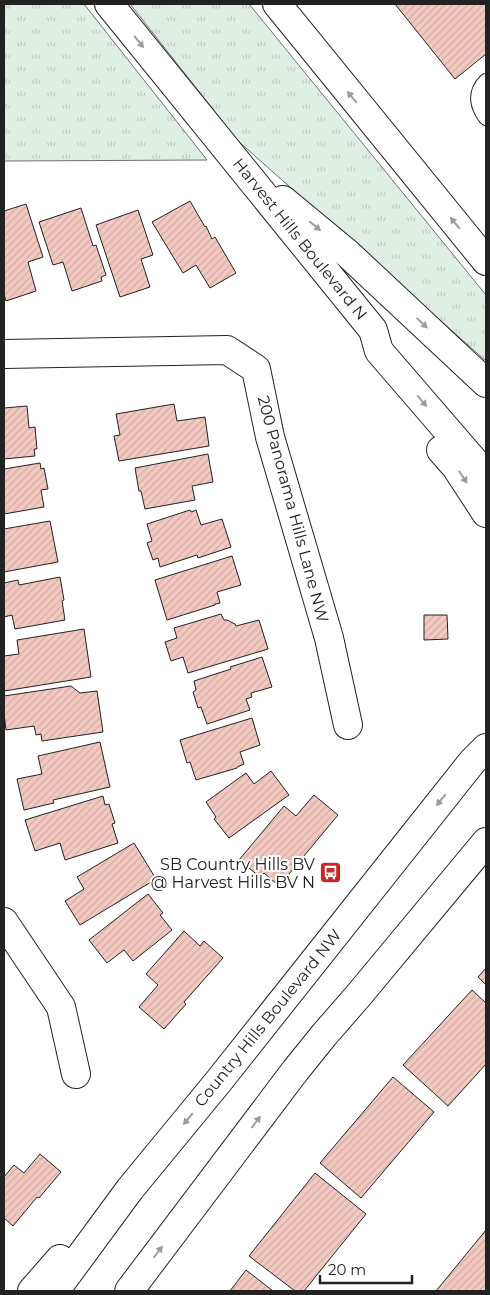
<svg xmlns="http://www.w3.org/2000/svg" width="490" height="1295" font-family="Montserrat,sans-serif">
  <style>
    .grass { fill: url(#grass-tufts); stroke: #6f6f6f }
    .building { fill: url(#building-hatch); stroke: #222 }
    .lines { fill: none; stroke-linecap: round; stroke-linejoin: round }
    .service-casing { stroke: #222; stroke-width: 16 }
    .minor-casing { stroke: #222; stroke-width: 30 }
    .secondary-casing { stroke: #222; stroke-width: 30 }
    .service { stroke: #fff; stroke-width: 14 }
    .minor { stroke: #fff; stroke-width: 28 }
    .secondary { stroke: #fff; stroke-width: 28 }
    .oneway { fill: #9c9c9c }
    .labels { text-anchor: middle; dominant-baseline: central; stroke-width: 4; stroke-linejoin: round; paint-order: stroke }
    .street-label { font-size: 16px; fill: #222; stroke: #fff }
    .poi-label { font-size: 16px; fill: #222; stroke: #fff; text-anchor: end }
  </style>
  <defs>
    <pattern id="grass-tufts" width="24" height="20" patternUnits="userSpaceOnUse" patternTransform="scale(1.25)"><rect width="24" height="20" fill="#e0efe3"/><path d="M3 7l-1-3M5 7V3M7 7l1-3M15 17l-1-3M17 17v-4M19 17l1-3" fill="none" stroke="#c0cdc2"/></pattern>
    <pattern id="building-hatch" width="6" height="6" patternUnits="userSpaceOnUse" patternTransform="scale(1.25)"><rect width="6" height="6" fill="#f3c9c0"/><path d="M-1 1l2-2M0 6l6-6M5 7l2-2" fill="none" stroke="#d0aca5"/></pattern>
  </defs>
  <rect width="100%" height="100%" fill="#fff"/>
  <path class="grass" d="M4,4H84L207,160L4,161Z
    M130,4H249L486,295V361L238,141Z"/>
  <path class="building" d="M395,4H486V54L455,79Z
    M190,201L205,227L206,226L212,239L215,237L236,273L210,288L196,265L183,273L152,222Z
    M26,204L43,257L28,262L36,291L6,301L4,294V211Z
    M81,208L93,246L96,245L106,275L101,277L102,281L72,291L63,262L53,265L39,222Z
    M138,210L153,255L141,259L150,287L120,297L96,225Z
    M174,404L177,421L205,417L209,446L119,461L114,436L120,435L116,414Z
    M27,406L29,428L35,427L37,449H34L35,456L4,459V408Z
    M208,454L213,482L192,486L195,500L145,509L141,491H139L135,468Z
    M40,463L41,469L44,468L48,489L41,490L44,507L4,514V469Z
    M190,510L191,512L196,510L201,525L222,519L231,547L198,558L197,555L160,567L158,558L153,560L147,543L152,541L147,524Z
    M50,521L58,562L4,572V529Z
    M232,556L241,585L217,592L220,603L215,604V605L167,620L155,580Z
    M60,577L64,600L62,601L65,620L15,629L12,615L4,617V583L18,580L19,585Z
    M221,614L224,620H227L235,624L236,626L259,620L268,649L188,673L183,657L171,661L165,642L177,638L174,628Z
    M424,615H447L448,639L424,640Z
    M84,629L91,677L4,691V656L19,654L17,640Z
    M262,657L272,687L251,693L252,697L246,699L250,710L207,724L201,707L198,708L193,692L196,690L194,681L231,669L230,667Z
    M71,686L80,693L97,691L103,732L42,741L41,734L36,735L34,726L6,730L4,713V696Z
    M252,718L260,745L240,752L244,764L237,767V768L196,780L190,762L187,763L180,740Z
    M100,742L110,787L53,800L54,803L24,810L17,779L42,774L38,756Z
    M271,771L289,795L229,838L214,819L216,817L206,802L246,773L254,784Z
    M314,795L338,815L279,886L264,873L260,877L239,860L284,806L296,816Z
    M103,796L105,805L109,804L115,823L112,824L118,843L65,860L60,843L35,851L25,820Z
    M134,843L156,879L80,925L65,901L84,889L77,877Z
    M148,894L163,913L160,915L172,930L133,961L124,950L107,963L89,940Z
    M184,931L200,946L204,941L223,958L184,1002L186,1004L164,1029L139,1007L158,985L146,974Z
    M486,968V985L478,977Z
    M472,990L486,1003V1064L448,1106L403,1065Z
    M393,1077L434,1112L361,1198L320,1163Z
    M40,1154L61,1172L39,1198L37,1197L13,1226L4,1218V1177L14,1165L24,1173Z
    M315,1173L366,1214L304,1291H295L249,1256Z
    M486,1230V1291H436Z
    M246,1270L273,1291H230Z"/>
  <g class="lines">
    <defs>
      <path id="service" d="M486,81C474,93 477,106 486,118"/>
      <path id="minor" d="M4,354L227,350L256,369L270,437L329,638L348,725
        M4,922L61,1007L76,1074"/>
      <path id="secondary" d="M109,4L373,330L379,351L486,475
        M277,4L486,261
        M283,200L347,253L486,383
        M441,450L456,467L486,513
        M32,1291L60,1259
        M55,1291L130,1189L218,1082L472,762L486,748
        M129,1291L295,1071L324,1035L358,996L486,842"/>
    </defs>
    <use href="#service" class="service-casing"/>
    <use href="#minor" class="minor-casing"/>
    <use href="#secondary" class="secondary-casing"/>
    <use href="#service" class="service"/>
    <use href="#minor" class="minor"/>
    <use href="#secondary" class="secondary"/>
  </g>
  <defs><path id="oneway-solid" d="M-6-.8H1V-3.2L6.5 0L1 3.2V.8H-6Z" transform="scale(1.25)"/></defs>
  <g class="oneway">
    <use href="#oneway-solid" transform="translate(139 42) rotate(51)"/>
    <use href="#oneway-solid" transform="translate(352 97) rotate(-129)"/>
    <use href="#oneway-solid" transform="translate(455 223) rotate(-130)"/>
    <use href="#oneway-solid" transform="translate(315 226) rotate(40)"/>
    <use href="#oneway-solid" transform="translate(422 323) rotate(43)"/>
    <use href="#oneway-solid" transform="translate(422 401) rotate(49)"/>
    <use href="#oneway-solid" transform="translate(463 477) rotate(57)"/>
    <use href="#oneway-solid" transform="translate(441 800) rotate(129)"/>
    <use href="#oneway-solid" transform="translate(188 1119) rotate(130)"/>
    <use href="#oneway-solid" transform="translate(256 1122) rotate(-53)"/>
    <use href="#oneway-solid" transform="translate(158 1252) rotate(-53)"/>
  </g>
  <defs>
    <symbol id="bus-square" viewBox="-11 -11 22 22"><rect x="-9" y="-9" width="18" height="18" rx="4" fill="#c62828" stroke="#fff"/><path d="M-5-6H5V4H4V6H2V4H-2V6H-4V4H-5ZM-3.5-4V0h7V-4ZM-3.5 1.2v1.5H-2V1.2ZM2 1.2v1.5H3.5V1.2Z" fill="#fff"/></symbol>
  </defs>
  <g fill-rule="evenodd">
    <use href="#bus-square" x="318" y="860" width="25" height="25"/>
  </g>
  <g class="labels">
    <g class="street-label">
      <text transform="translate(300 239) rotate(51)">Harvest Hills Boulevard N</text>
      <text transform="translate(293 509) rotate(75)">200 Panorama Hills Lane NW</text>
      <text transform="translate(268 1018) rotate(-51)">Country Hills Boulevard NW</text>
    </g>
    <g class="poi-label">
      <text x="315" y="864">SB Country Hills BV<tspan x="315" dy="18">@ Harvest Hills BV N</tspan></text>
    </g>
  </g>
  <rect width="490" height="1295" fill="none" stroke="#222222" stroke-width="10"/>
  <path d="M320 1275v8h92v-8" fill="none" stroke="#222222" stroke-width="2.5"/>
  <text x="328" y="1275" font-size="15" fill="#222222" stroke="#ffffff" stroke-width="4" paint-order="stroke">20 m</text>
</svg>
